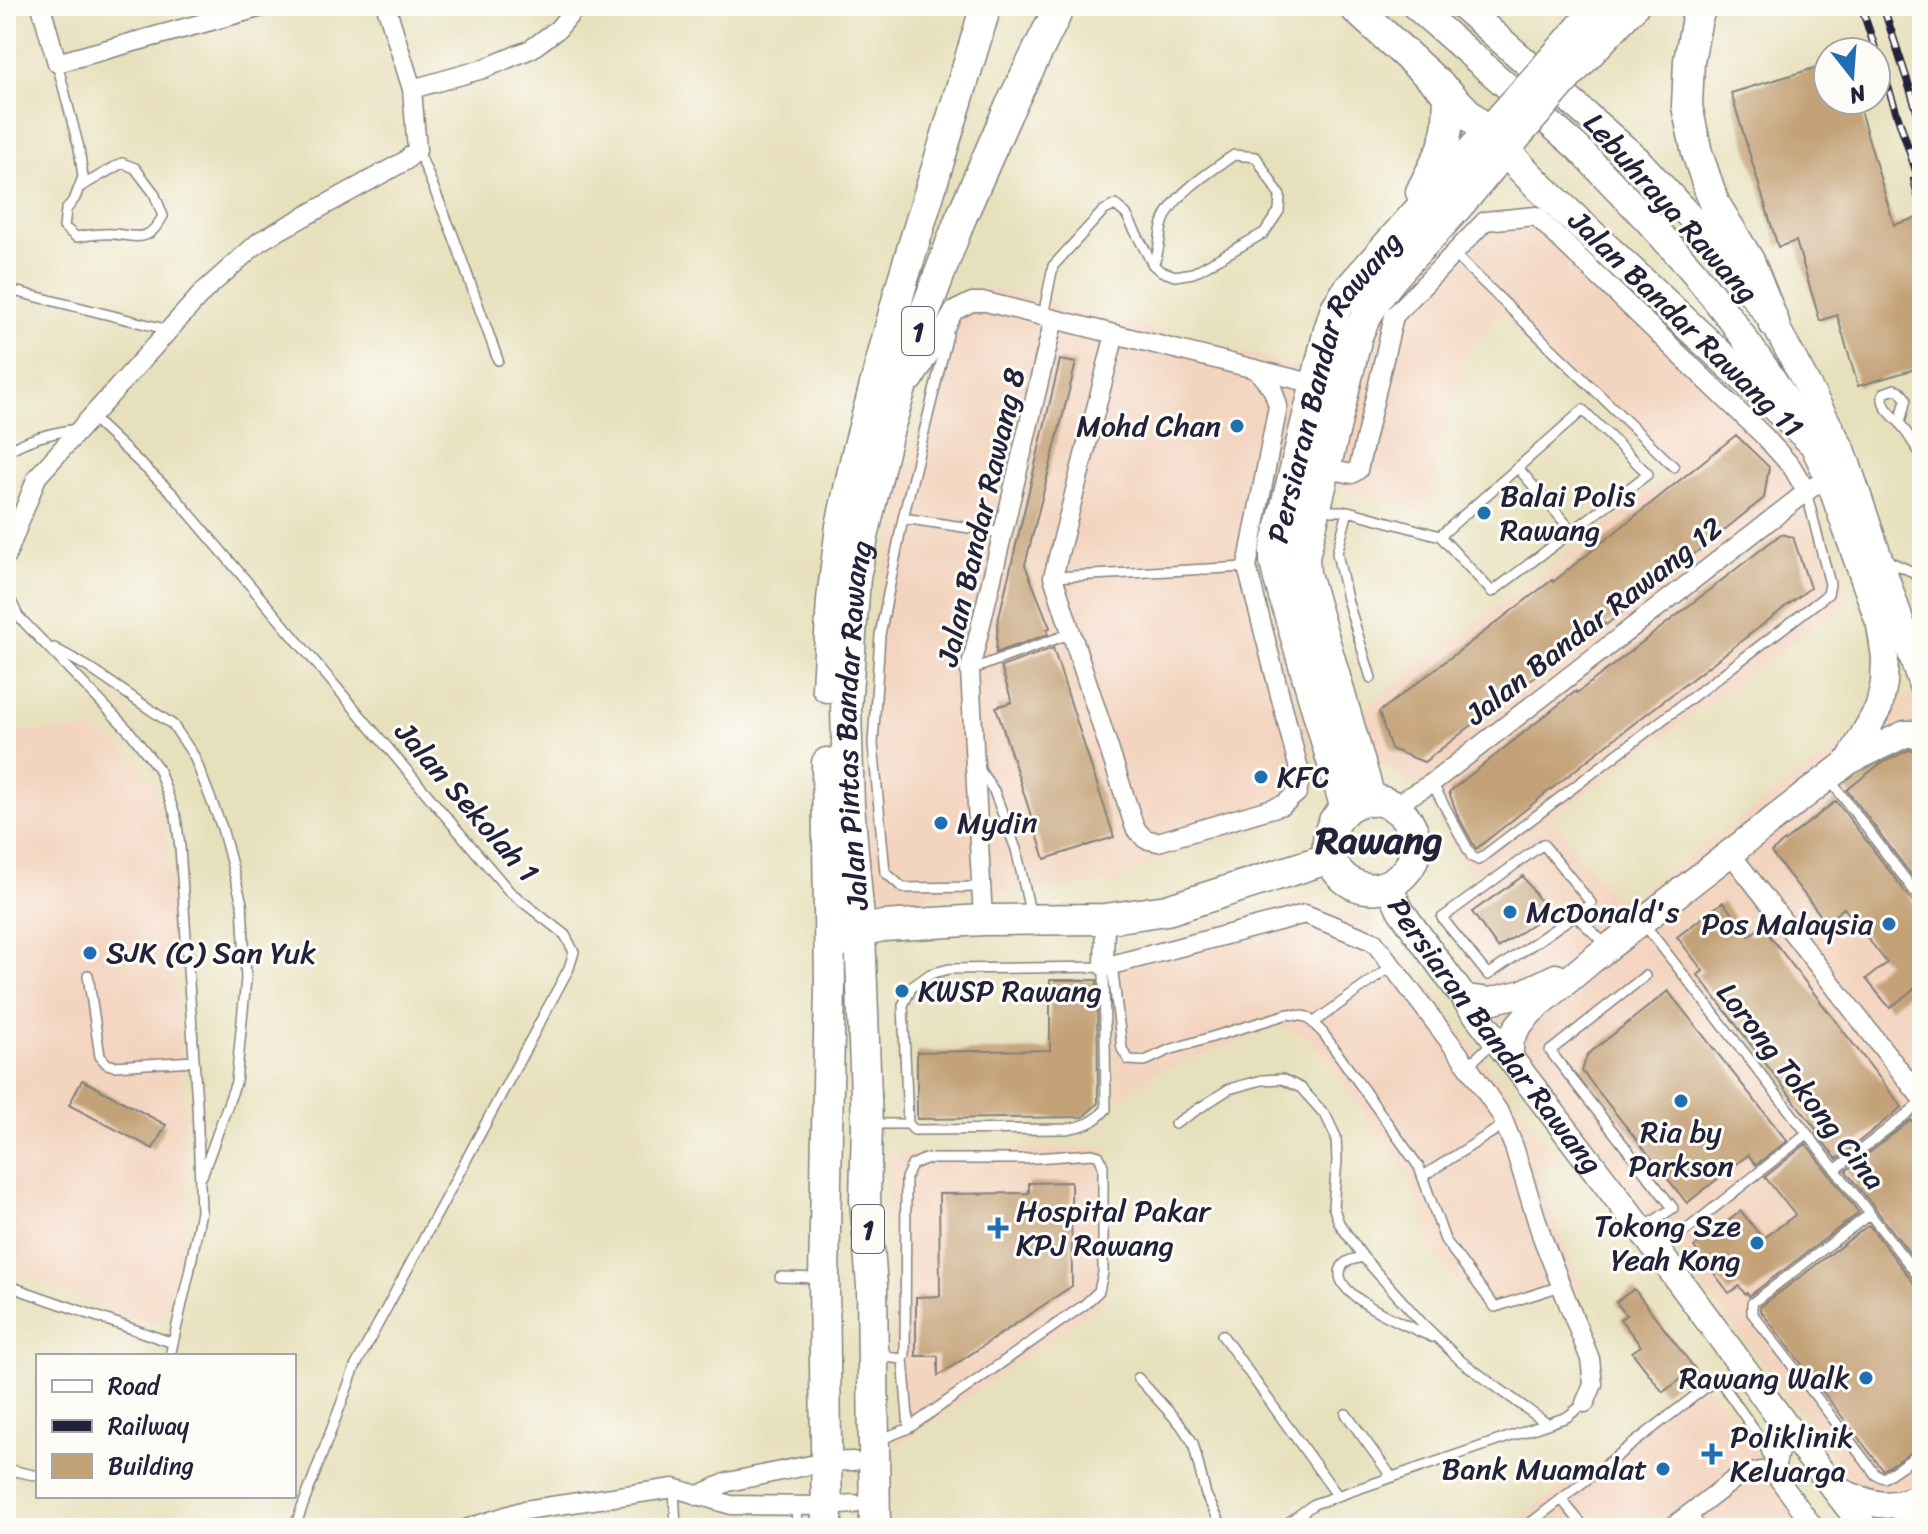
<svg xmlns="http://www.w3.org/2000/svg" width="1928" height="1534" font-family="Sriracha,sans-serif">
  <style>
    .built { fill: #f3d4bf }
    .building { fill: #c4a278 }
    .lines { fill: none; stroke-linecap: round; stroke-linejoin: round }
    .lane-casing { stroke: #84817c; stroke-width: 12 }
    .street-casing { stroke: #84817c; stroke-width: 21 }
    .secondary-casing { stroke: #84817c; stroke-width: 29 }
    .primary-casing { stroke: #84817c; stroke-width: 33 }
    .lane { stroke: #fff; stroke-width: 9 }
    .street { stroke: #fff; stroke-width: 18 }
    .secondary { stroke: #fff; stroke-width: 26 }
    .primary { stroke: #fff; stroke-width: 30 }
    .rail-casing { stroke: #22223b; stroke-width: 8 }
    .rail { stroke: #fdfcf7; stroke-width: 5; stroke-dasharray: 15; stroke-linecap: butt }
    .primary-bridge-casing { stroke: #84817c; stroke-width: 33; stroke-linecap: butt }
    .primary-bridge { stroke: #fff; stroke-width: 30 }
    .poi-dot { fill: #1f6fb2; stroke: #fdfcf7; stroke-width: 3 }
    .labels { text-anchor: middle; dominant-baseline: central; stroke-width: 6; stroke-linejoin: round; paint-order: stroke }
    .shield { fill: #fdfcf7; stroke: #646373; stroke-width: 2 }
    .shield-label { font-size: 28px; font-weight: bold; fill: #22223b }
    .street-label { font-size: 30px; fill: #22223b; stroke: #fdfcf7 }
    .poi-label { font-size: 30px; fill: #22223b; stroke: #fdfcf7; text-anchor: start }
    .district-label { font-size: 38px; font-weight: bold; fill: #22223b; stroke: #fdfcf7 }
  </style>
  <rect width="100%" height="100%" fill="#fdfcf7"/>
  <filter id="ink" filterUnits="userSpaceOnUse"><feTurbulence type="fractalNoise" baseFrequency=".0125" numOctaves="2"/><feDisplacementMap in="SourceGraphic" scale="16" xChannelSelector="R" yChannelSelector="G"/><feConvolveMatrix kernelMatrix="1 2 1 2 8 2 1 2 1" color-interpolation-filters="sRGB"/></filter>
  <filter id="wash" filterUnits="userSpaceOnUse"><feTurbulence type="fractalNoise" baseFrequency=".006" numOctaves="4" result="noise"/><feDisplacementMap in="SourceGraphic" scale="32" xChannelSelector="R" yChannelSelector="G"/><feGaussianBlur stdDeviation="1.8" result="paint"/><feColorMatrix in="noise" values="0 0 0 0 0 0 0 0 0 0 0 0 0 0 0 0 0 1.4 0 .05"/><feComposite in="paint" operator="in"/></filter>
  <g filter="url(#wash)">
    <rect width="100%" height="100%" fill="#e7e0bc"/>
    <path class="built" d="M1543,207L1800,454L1850,601L1471,876L1424,796L1381,763L1363,709L1672,474L1503,313L1465,358L1425,513L1336,490L1383,308L1473,215Z
      M990,288L1296,366L1260,569L1319,776L1283,823L1169,855L1119,883L884,901L874,885L869,865L864,709L879,590L948,301L971,290Z
      M1922,686V1528H1889L1545,1083L1435,912L1552,819L1621,905Z
      M6,731H95L132,756L154,785L164,814L167,843L184,1101L188,1207L177,1269L162,1326L113,1312L6,1269Z
      M1305,894L1326,906L1347,915L1372,918L1389,936L1558,1159L1536,1174L1582,1287L1484,1315L1431,1250L1412,1182L1311,1039L1279,1027L1154,1074L1117,1101L1110,951L1148,945Z
      M1106,1146V1300L895,1448L888,1155Z
      M1703,1379L1824,1528H1508Z"/>
    <g id="blocks">
      <path class="building" d="M1828,64V100H1857L1894,225L1922,216V367L1858,386L1837,315L1820,321L1796,241L1778,247L1731,93Z
        M1060,360L1076,363L1025,565L1050,628L1047,629L1048,634L996,653L998,621Z
        M1736,435L1769,467L1764,498L1606,625L1604,623L1424,762L1391,749L1379,712L1552,580L1553,582Z
        M1781,534L1793,537L1810,588L1614,739L1476,849L1457,814L1449,792L1576,691L1577,693Z
        M1053,648L1114,837L1045,859L996,707L1012,702L1001,667Z
        M1909,750L1919,752L1922,756V889L1847,790L1881,763Z
        M1836,801L1916,906L1922,908V982L1890,1008L1866,979L1887,963L1844,908L1826,922L1771,852Z
        M1523,876L1548,913L1498,948L1472,912Z
        M1723,902L1749,936L1762,926L1902,1107L1837,1159L1816,1133L1818,1132L1698,975L1703,971L1677,937Z
        M1050,980H1097L1098,1103L1083,1117L917,1119V1052L1050,1050Z
        M1668,991L1787,1141L1756,1165L1748,1155L1687,1203L1582,1071L1587,1055Z
        M82,1080L166,1125L153,1149L69,1105Z
        M1911,1120L1922,1134V1269L1846,1171Z
        M1806,1144L1859,1213L1749,1296L1747,1293L1745,1294L1739,1286L1729,1293L1694,1247L1741,1211L1763,1239L1795,1215L1765,1177Z
        M1071,1182L1072,1286L938,1376V1356H916V1297L940,1296L939,1194L1029,1193V1183Z
        M1869,1225L1916,1286L1922,1288V1445L1883,1470L1760,1310V1307Z
        M1634,1289L1695,1369L1663,1392L1632,1352L1641,1346L1620,1319L1626,1315L1616,1302Z"/>
    </g>
  </g>
  <g filter="url(#ink)">
    <use href="#blocks" fill-opacity="0" stroke="#84817c" stroke-width="2"/>
    <g class="lines">
      <defs>
        <path id="lane" d="M57,63L79,148L83,177L75,198L66,210L64,227L76,237C89,235 102,233 115,234C139,237 149,242 163,216L154,193L135,168L122,163L80,187
          M418,150L453,235L498,360
          M1454,254L1674,467
          M6,289L169,330
          M1043,316L1053,266L1103,211L1115,205L1126,214L1153,265L1161,271L1175,276L1193,273L1264,233L1279,211L1280,196L1256,157L1234,155C1212,170 1171,196 1163,223C1158,239 1161,250 1153,265
          M948,334L903,518L880,635L873,744L885,872L903,888L980,887
          M1895,389L1900,391L1906,399L1900,423C1892,414 1879,405 1884,393Z
          M91,417L172,493L509,891L565,935L574,952L569,968L355,1367L297,1521L298,1528
          M1900,423L1922,456
          M6,452C29,438 51,433 77,429
          M1518,468L1573,532
          M1322,508L1332,511H1348L1440,536L1583,410L1648,474L1492,592L1440,536
          M1348,511L1337,553L1347,599L1371,678
          M903,518L1003,533
          M1886,560L1913,572L1922,581
          M1053,577L1247,567
          M6,590L18,616L130,732L158,768L176,817L180,847L197,1104L201,1211L189,1273L170,1356
          M54,648L88,667L173,725L194,756L222,828L242,903L246,979L236,1082L202,1176
          M970,670L1072,633
          M979,769L994,791L1016,849L1031,916
          M1830,780L1922,901
          M1432,783L1472,857L1478,860L1828,594L1830,584L1806,491
          M1575,915L1488,975L1442,918L1543,844L1591,903L1575,915L1606,945
          M1644,924L1922,1281
          M1112,964L1122,1049L1129,1060L1145,1061L1169,1050L1288,1014L1307,1017L1323,1033L1419,1167L1445,1240L1495,1307L1561,1286
          M1104,967L1106,1109C1094,1123 1084,1126 1066,1129L914,1130L908,1124L903,1005L912,987L930,974L949,969Z
          M88,975L100,1056L107,1064L114,1066L194,1061
          M1313,1023L1392,966
          M1468,1066L1495,1040
          M871,1124H908
          M1175,1124L1229,1089L1262,1080L1282,1079L1301,1088L1326,1116L1336,1137L1337,1161L1333,1206L1339,1223L1363,1257L1422,1323L1461,1361L1546,1423
          M1835,1170L1922,1102
          M1423,1176L1505,1124
          M1870,1214L1752,1303V1313L1876,1475L1884,1478L1922,1452
          M1642,1229L1673,1208L1550,1051L1645,976
          M1661,1250L1807,1134
          M1363,1257C1353,1259 1340,1261 1340,1274C1339,1299 1411,1327 1432,1337
          M780,1277L821,1278
          M6,1285L173,1343
          M1222,1335L1337,1495
          M903,1359L909,1428
          M1138,1378L1181,1425L1193,1443L1206,1495L1220,1522L1233,1528
          M1346,1414L1391,1476
          M877,1441L909,1428L1084,1305L1099,1291L1103,1273V1166L1099,1156L1092,1154L1021,1159H925L912,1165L906,1178L905,1355L903,1359L885,1357L884,1349
          M6,1469L38,1476
          M674,1488L676,1528
          M1562,1500L1585,1528
          M796,1505L797,1528
          M1691,1513L1702,1528
          M1281,1528L1314,1504L1567,1417L1585,1403
          M1524,1528L1718,1378L1764,1444L1772,1466"/>
        <path id="street" d="M41,6L57,63L266,6
          M412,89L483,69L531,49L558,29L577,6
          M1115,334L1053,577L1135,828L1145,839L1158,842L1283,805L1297,793L1301,777L1247,567L1278,406L1273,390L1256,369
          M914,381L954,311L972,302H986L1323,386
          M1318,467L1352,474L1358,470L1394,316L1485,221L1536,216L1764,436L1792,467L1806,491
          M6,557L37,477L204,291L260,241L405,161L417,150L412,89L386,6
          M1393,806L1432,783L1814,486
          M1730,853L1922,1099
          M1105,919L1104,967L1305,914L1374,942L1468,1066L1501,1115L1514,1147L1542,1237L1590,1359L1593,1384L1585,1403
          M983,920L970,670L1054,319
          M1774,1473L1815,1528
          M1774,1473L1780,1447L1791,1433
          M697,1496L728,1482L825,1462L853,1461
          M468,1528L525,1510L674,1488L731,1505L825,1506L854,1504
          M1671,1528L1737,1477L1761,1471L1774,1473"/>
        <g id="secondary">
          <path d="M1415,6L1578,148L1649,222L1693,271L1732,321L1770,375L1811,440L1828,477L1880,625L1885,657L1884,683L1879,707L1849,761"/>
          <path d="M1462,6L1638,160L1710,239L1774,323L1843,452L1922,685"/>
          <path id="s1" d="M1388,884L1401,911L1464,998L1641,1229L1791,1433L1865,1528"/>
          <path d="M1464,998L1490,1001L1523,993L1556,977"/>
          <path d="M1510,1056V1041L1518,1026L1530,1012L1592,960L1849,761L1905,734H1916L1922,737"/>
          <path d="M1835,1489C1866,1503 1889,1513 1922,1495"/>
          <path d="M1904,1528L1907,1516L1922,1502"/>
        </g>
        <g id="primary">
          <path d="M1353,6L1449,94L1539,186L1811,440"/>
          <path d="M1702,6L1697,18L1689,61L1687,106L1697,153L1714,203L1749,261L1774,323"/>
          <path d="M1549,64L1600,6"/>
          <path d="M1565,79L1633,6"/>
          <path d="M1421,192L1443,148L1448,124L1449,94"/>
          <path d="M827,687L832,600L841,526L856,457L901,286L986,6"/>
          <path d="M1371,801L1305,574L1304,557L1357,336C1375,289 1414,255 1447,218C1472,191 1495,162 1519,133"/>
          <path id="s2" d="M1334,821C1338,817 1342,812 1347,808C1390,778 1441,840 1401,876C1358,916 1297,850 1346,809L1279,579L1275,562V551L1329,330L1336,308L1348,290L1502,117"/>
          <path d="M844,941L860,931L883,926L983,920L1105,919L1167,910L1330,858"/>
          <path d="M827,1528L824,1278L830,987L827,763"/>
          <path id="s3" d="M875,1528L872,1286L865,1200L867,1124L860,931L849,805L846,709L855,577L865,528L887,435L918,331L960,220L1007,113L1060,6"/>
        </g>
      </defs>
      <use href="#lane" class="lane-casing"/>
      <use href="#street" class="street-casing"/>
      <use href="#secondary" class="secondary-casing"/>
      <use href="#primary" class="primary-casing"/>
      <use href="#lane" class="lane"/>
      <use href="#street" class="street"/>
      <use href="#secondary" class="secondary"/>
      <use href="#primary" class="primary"/>
      <defs>
        <path id="rail" d="M1861,6L1922,189
          M1883,6L1922,126
          M1914,180L1922,211"/>
      </defs>
      <use href="#rail" class="rail-casing"/>
      <use href="#rail" class="rail"/>
      <defs>
        <path id="primary-bridge" d="M1502,117L1549,64
          M1519,133L1565,79"/>
      </defs>
      <use href="#primary-bridge" class="primary-bridge-casing"/>
      <use href="#primary-bridge" class="primary-bridge"/>
    </g>
  </g>
  <g class="poi-dot">
    <circle cx="1237" cy="426" r="8"/>
    <circle cx="1484" cy="513" r="8"/>
    <circle cx="1261" cy="777" r="8"/>
    <circle cx="941" cy="823" r="8"/>
    <circle cx="1510" cy="912" r="8"/>
    <circle cx="1889" cy="924" r="8"/>
    <circle cx="90" cy="953" r="8"/>
    <circle cx="902" cy="991" r="8"/>
    <circle cx="1681" cy="1101" r="8"/>
    <path d="M994 1216h8v8h8v8h-8v8h-8v-8h-8v-8h8z"/>
    <circle cx="1757" cy="1243" r="8"/>
    <circle cx="1866" cy="1378" r="8"/>
    <path d="M1708 1442h8v8h8v8h-8v8h-8v-8h-8v-8h8z"/>
    <circle cx="1663" cy="1469" r="8"/>
  </g>
  <g class="labels">
    <g class="shield">
      <rect x="902" y="307" width="32" height="48" rx="6"/>
      <rect x="852" y="1205" width="32" height="48" rx="6"/>
    </g>
    <g class="shield-label">
      <text x="918" y="331">1</text>
      <text x="868" y="1229">1</text>
    </g>
    <g class="street-label">
      <text transform="translate(1671 208) rotate(48)">Lebuhraya Rawang</text>
      <text transform="translate(1686 324) rotate(44)">Jalan Bandar Rawang 11</text>
      <text stroke="none"><textPath href="#s2" startOffset="736">Persiaran Bandar Rawang</textPath></text>
      <text transform="translate(981 517) rotate(-77)">Jalan Bandar Rawang 8</text>
      <text transform="translate(1594 621) rotate(-38)">Jalan Bandar Rawang 12</text>
      <text stroke="none"><textPath href="#s3" startOffset="804">Jalan Pintas Bandar Rawang</textPath></text>
      <text transform="translate(467 802) rotate(49)">Jalan Sekolah 1</text>
      <text stroke="none"><textPath href="#s1" startOffset="186">Persiaran Bandar Rawang</textPath></text>
      <text transform="translate(1801 1086) rotate(52)">Lorong Tokong Cina</text>
    </g>
    <g class="poi-label">
      <text x="1221" y="426" text-anchor="end">Mohd Chan</text>
      <text x="1500" y="496">Balai Polis<tspan x="1500" dy="34">Rawang</tspan></text>
      <text x="1277" y="777">KFC</text>
      <text x="957" y="823">Mydin</text>
      <text x="1526" y="912">McDonald's</text>
      <text x="1873" y="924" text-anchor="end">Pos Malaysia</text>
      <text x="106" y="953">SJK (C) San Yuk</text>
      <text x="918" y="991">KWSP Rawang</text>
      <text x="1681" y="1132" text-anchor="middle">Ria by<tspan x="1681" dy="34">Parkson</tspan></text>
      <text x="1016" y="1211">Hospital Pakar<tspan x="1016" dy="34">KPJ Rawang</tspan></text>
      <text x="1741" y="1226" text-anchor="end">Tokong Sze<tspan x="1741" dy="34">Yeah Kong</tspan></text>
      <text x="1850" y="1378" text-anchor="end">Rawang Walk</text>
      <text x="1730" y="1437">Poliklinik<tspan x="1730" dy="34">Keluarga</tspan></text>
      <text x="1647" y="1469" text-anchor="end">Bank Muamalat</text>
    </g>
    <g class="district-label">
      <text x="1379" y="840">Rawang</text>
    </g>
  </g>
  <rect width="1928" height="1534" fill="none" stroke="#fdfcf7" stroke-width="32"/>
  <rect x="36" y="1354" width="260" height="144" fill="#fdfcf7" stroke="#a5a5ac" stroke-width="2"/>
  <rect x="52" y="1380" width="40" height="12" fill="#ffffff" stroke="#a5a5ac" stroke-width="2"/>
  <text x="108" y="1394" font-size="24" fill="#22223b">Road</text>
  <rect x="52" y="1420" width="40" height="12" fill="#22223b" stroke="#a5a5ac" stroke-width="2"/>
  <text x="108" y="1434" font-size="24" fill="#22223b">Railway</text>
  <rect x="52" y="1454" width="40" height="24" fill="#c4a278" stroke="#a5a5ac" stroke-width="2"/>
  <text x="108" y="1474" font-size="24" fill="#22223b">Building</text>
  <g transform="translate(1852 76) rotate(163)"><circle r="38" fill="#fdfcf7" stroke="#a5a5ac" stroke-width="2"/>
  <path d="M0-6L14 30L0 20L-14 30Z" fill="#1f6fb2"/>
  <text y="-12" font-size="22" font-weight="bold" text-anchor="middle" fill="#22223b">N</text>
  </g>
</svg>
